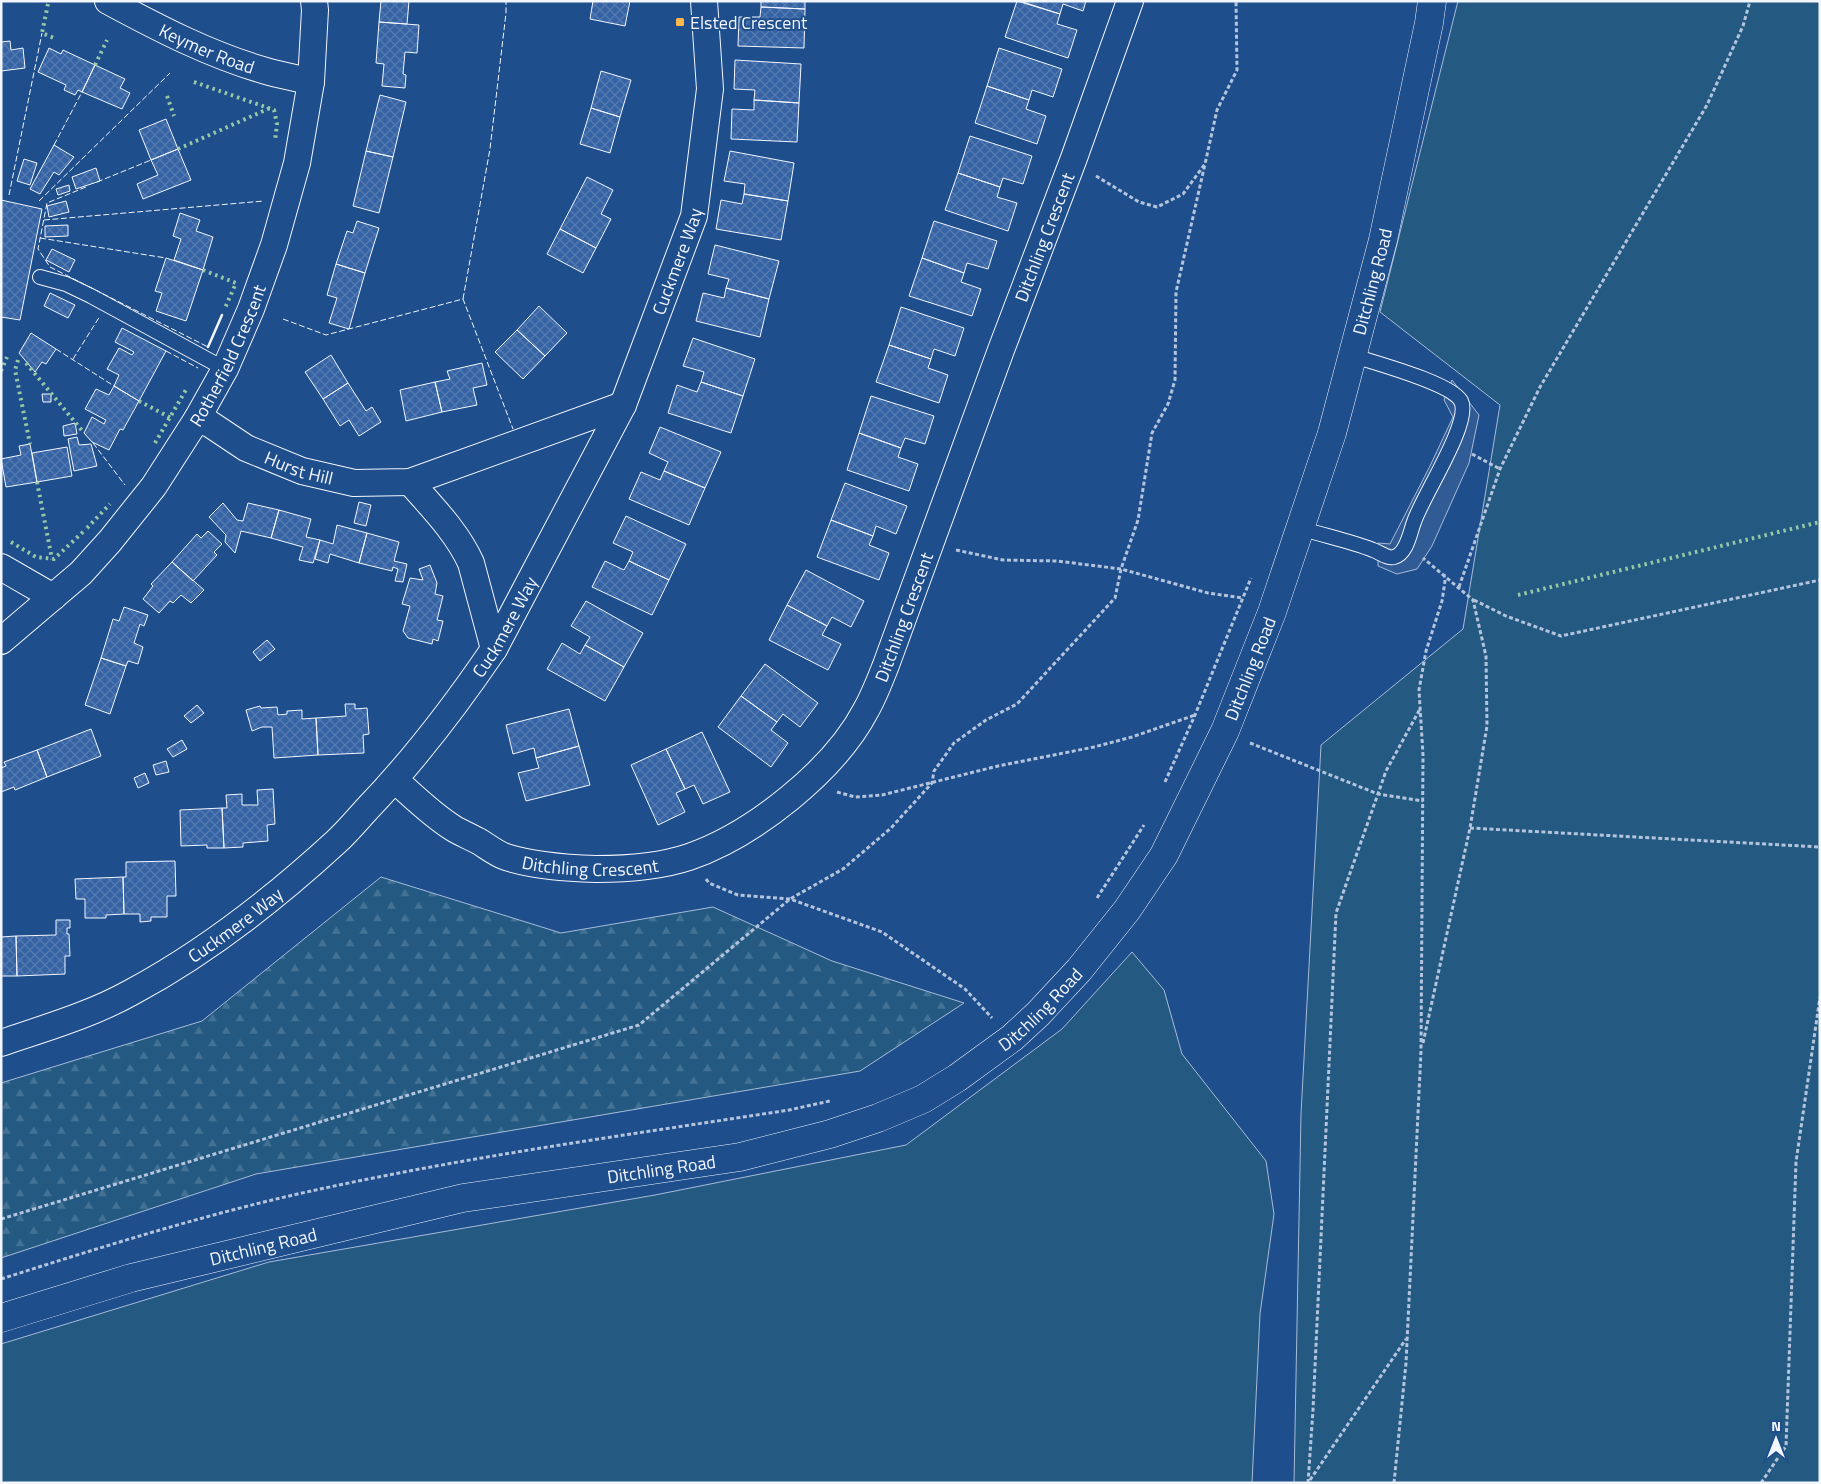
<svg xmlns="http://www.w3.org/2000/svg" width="1821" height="1484" font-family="'Titillium Web',sans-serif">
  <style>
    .green { fill: #245a82; stroke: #a8bbd7 }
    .forest { fill: url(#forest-firs); stroke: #a8bbd7 }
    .parking { fill: #305b95; stroke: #a8bbd7 }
    .building { fill: url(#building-cross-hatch); stroke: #f2f6ff }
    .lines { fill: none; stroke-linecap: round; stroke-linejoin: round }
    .service-casing { stroke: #f2f6ff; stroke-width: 16 }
    .minor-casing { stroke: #f2f6ff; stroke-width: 28 }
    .tertiary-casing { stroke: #f2f6ff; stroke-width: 29 }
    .path { stroke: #b3c4dc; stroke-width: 3; stroke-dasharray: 4 2.5; stroke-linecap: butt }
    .service { stroke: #1f4e8c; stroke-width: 14 }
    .minor { stroke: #1f4e8c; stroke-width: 26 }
    .tertiary { stroke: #1f4e8c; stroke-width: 28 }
    .hedge { stroke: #97c8a6; stroke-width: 4; stroke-dasharray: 2.5 4; stroke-linecap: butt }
    .fence { stroke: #f2f6ff; stroke-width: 1; stroke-dasharray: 6 2.5; stroke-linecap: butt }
    .wall { stroke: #f2f6ff; stroke-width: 2.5 }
    .poi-dot { fill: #ffb74d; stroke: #1f4e8c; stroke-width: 2 }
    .labels { text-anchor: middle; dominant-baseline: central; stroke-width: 4; stroke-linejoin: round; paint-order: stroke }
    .poi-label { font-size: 18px; fill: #f2f6ff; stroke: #1f4e8c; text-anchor: start }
    .street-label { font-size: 18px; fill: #f2f6ff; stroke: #1f4e8c }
  </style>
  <defs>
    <pattern id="forest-firs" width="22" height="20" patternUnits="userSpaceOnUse" patternTransform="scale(1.25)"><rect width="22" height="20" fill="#245a82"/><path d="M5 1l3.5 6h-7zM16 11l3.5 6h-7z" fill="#447295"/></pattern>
    <pattern id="building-cross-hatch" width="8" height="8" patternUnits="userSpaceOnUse" patternTransform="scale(1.25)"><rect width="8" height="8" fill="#3563a3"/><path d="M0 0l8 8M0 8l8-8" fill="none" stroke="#537ab1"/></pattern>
  </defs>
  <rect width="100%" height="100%" fill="#1f4e8c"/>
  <path class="green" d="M1458,1H1820V1483H1294L1301,1114L1321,745L1463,629L1500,405L1380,312Z
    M1132,952L1164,990L1182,1054L1266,1161L1274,1214L1260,1314L1252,1483H1V1344L269,1262L655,1195L906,1145L1062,1029Z"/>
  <path class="forest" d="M381,877L561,933L713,907L832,961L964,1003L860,1071L256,1174L1,1258V1083L202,1021Z"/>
  <path class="parking" d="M1452,380L1479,415L1469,463L1432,546L1417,569L1397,574L1378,566V543L1390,544L1430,466L1453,417L1444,400Z"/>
  <path class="building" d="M381,1H409L407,24L379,22Z
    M593,1H630L625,26L590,19Z
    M761,1H805V9L761,7Z
    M1017,1L1060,14L1057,24L1077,30L1068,58L1005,37Z
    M1020,1H1086L1083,11L1063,4L1060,14Z
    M761,7L805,9L804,48L738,46L739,17H760Z
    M379,22L419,25L417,53L405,52L403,74L406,75L405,88L382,86L384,64L376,63Z
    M10,41L11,50L23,48L25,68L1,71V42Z
    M49,48L61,54L63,50L95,65L82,92L78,90L75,95L64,90L66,85L38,72Z
    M999,48L1062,69L1053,97L1032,90L1029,100L987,86Z
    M735,60L801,64L799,103L754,100L755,90L734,89Z
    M95,65L125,79L120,88L130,93L122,109L82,92Z
    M601,71L631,80L620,117L591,108Z
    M987,86L1029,100L1026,109L1046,116L1037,144L975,123Z
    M380,95L406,102L393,157L366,151Z
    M754,100L799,103L797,142L731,139L732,109L754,110Z
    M591,108L620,117L610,153L580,144Z
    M166,119L178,149L151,160L139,130Z
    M970,136L1032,156L1023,184L1003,178L1000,187L958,173Z
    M54,145L74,157L59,175L54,172L40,194L30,189Z
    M178,149L191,180L143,199L137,184L158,175L151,160Z
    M366,151L393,157L379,213L353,206Z
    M730,151L794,163L788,201L744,194L745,184L724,181Z
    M24,159L37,163L30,185L17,181Z
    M96,168L100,181L76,189L72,177Z
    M958,173L1000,187L997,197L1017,203L1008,231L945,210Z
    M587,177L613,190L601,214L611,219L596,248L560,229Z
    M69,185L70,191L58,195L56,189Z
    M744,194L788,201L781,240L716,229L721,200L742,204Z
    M1,200L42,209L20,320L1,317Z
    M66,201L69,212L49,217L47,206Z
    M180,213L200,220L196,231L213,237L203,270L174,260L181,239L173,236Z
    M357,221L379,228L365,273L336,264L347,231L353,233Z
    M934,221L997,241L988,269L967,263L964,273L922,258Z
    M68,225V236L45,237V226Z
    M560,229L596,248L583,273L547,254Z
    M715,245L779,261L769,299L726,288L729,279L708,274Z
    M52,249L75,260L69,272L46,260Z
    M166,258L203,270L186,321L156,311L162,293L155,291Z
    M922,258L964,273L961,282L981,289L972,316L909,296Z
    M336,264L365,273L349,329L329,323L337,298L327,295Z
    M726,288L769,299L760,337L696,321L703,293L724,298Z
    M50,293L75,305L68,318L44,306Z
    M539,306L567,333L545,356L517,330Z
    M901,307L964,328L955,356L934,349L931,359L889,345Z
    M122,328L166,351L139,401L114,386L119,375L107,369L119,348L132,355L134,352L115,342Z
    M517,330L545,356L523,379L495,352Z
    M31,333L56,349L46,364L42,362L35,372L19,353Z
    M693,338L755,359L743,396L701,382L704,372L683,366Z
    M889,345L931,359L928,368L948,375L939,403L876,382Z
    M331,355L348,383L323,399L305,372Z
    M482,363L487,385L473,388L477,405L442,412L435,382L450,379L447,371Z
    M435,382L442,412L406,421L400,390Z
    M701,382L743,396L731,433L668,413L677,385L697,392Z
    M348,383L366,411L372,407L381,422L359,436L349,420L340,426L323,399Z
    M114,386L139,401L123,430L120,429L109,450L92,442L84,433L92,417L104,424L106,420L85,409L96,389L109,395Z
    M42,394H51V402H43Z
    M871,396L934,416L925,444L905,438L901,448L859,433Z
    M75,423L77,434L64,436L63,426Z
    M660,427L721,452L705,488L664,471L668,462L649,453Z
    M859,433L901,448L898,457L918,464L909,491L847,470Z
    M77,437L79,445L91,444L97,466L74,471L68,439Z
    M30,444L37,482L6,487L1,459L21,455L19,446Z
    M67,447L72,476L37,482L32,453Z
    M664,471L705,488L689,525L629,499L641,472L660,480Z
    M845,483L907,506L896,534L876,526L873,536L831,520Z
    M359,502L371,505L366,526L354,523Z
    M223,503L237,520L243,521L248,503L279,510L271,538L241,531L235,553L225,542L226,535L209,517Z
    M279,510L311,519L306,537L320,540L313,563L299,560L303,547L271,538Z
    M626,516L686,544L669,580L629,561L633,552L613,543Z
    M831,520L873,536L869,545L889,553L879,580L817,557Z
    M337,525L367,533L359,563L330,554L328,563L315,559L320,540L333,544Z
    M208,531L222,544L214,552L217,555L193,581L172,562L197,534L201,538Z
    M367,533L399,542L394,561L407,564L403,582L395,581L398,569L393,567L392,571L359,563Z
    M605,561L624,570L629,561L669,580L652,615L592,587Z
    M172,562L204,590L191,603L181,595L173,603L170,601L159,613L143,599L153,586L151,584Z
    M430,565L437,583L435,594L443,596L437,620L443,621L438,641L433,639L432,644L408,638L403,631L410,606L402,604L410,578L423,580L419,569Z
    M806,570L864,601L851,627L832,617L827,626L787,605Z
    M586,601L643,633L624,667L585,645L590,637L571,626Z
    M787,605L827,626L822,635L841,644L828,670L769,640Z
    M124,607L148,615L144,626L140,624L134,643L143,647L138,664L128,661L126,666L101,658L113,619L119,621Z
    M267,640L275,649L260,661L253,652Z
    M562,643L580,654L585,645L624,667L605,701L547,669Z
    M101,658L126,666L110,714L85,705Z
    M765,664L818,703L800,727L783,714L777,722L741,696Z
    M741,696L777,722L771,730L788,743L771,767L718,727Z
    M345,704H355V709L367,708L369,734L363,735L364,753L318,755L316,718L346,716Z
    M197,705L204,713L191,723L184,716Z
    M260,706L261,708L277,707L278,715L287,714V711L302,710V719L316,718L318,755L274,758L272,727H262L252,731L246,710Z
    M569,709L579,746L536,758L534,748L513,754L506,725Z
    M91,729L101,756L47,777L37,750Z
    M702,732L730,792L703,804L694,785L685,789L666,749Z
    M182,740L187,749L173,757L167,749Z
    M579,746L590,785L526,801L518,773L539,768L536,758Z
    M666,749L685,789L676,793L685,812L658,825L631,765Z
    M37,750L47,777L15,790L14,787L1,792V768L6,766L4,762Z
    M166,761L169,772L156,775L153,765Z
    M145,773L149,783L138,788L134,778Z
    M273,789L275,824L267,825L268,841L243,843V847L224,848L222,808H227L226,795L242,794V805H258L257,790Z
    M222,808L224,848H207V845L181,846L180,810Z
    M175,861L176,896H167V917H151V921L140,922V914H124L123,877H126V862Z
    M123,877L124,914L106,915V918H85V899H76L75,879Z
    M56,920H70V928H67V934H69L70,956H65V974L17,976L16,936L56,935Z
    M16,936L17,976H1V937Z"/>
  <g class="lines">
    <defs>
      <path id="service" d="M40,277L66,284L91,296L225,369
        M1300,528C1325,536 1350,541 1373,550C1379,552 1388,559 1394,557C1407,554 1410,532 1414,522C1422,497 1472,422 1461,401C1451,383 1375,363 1354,356"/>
      <g id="minor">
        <path id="s1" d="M108,1C158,28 210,55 266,71C280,75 296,78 311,82"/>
        <path id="s2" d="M197,419L210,424L246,448L302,471L354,483L410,482L623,405"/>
        <path d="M410,482C432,507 457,532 471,563L494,649"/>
        <path d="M1,567L53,597"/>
        <path id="s3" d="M1,641L81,573L110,541L154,486L197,419L225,369L251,309L274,245L297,163L311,82L315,10L314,1"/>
        <path id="s4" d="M395,780C413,796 432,815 453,828C461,833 471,837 480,842C488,847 497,854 506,857C535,866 566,868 596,869C627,869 659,867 689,857C753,835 834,771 866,710C874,696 880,680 886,665L1001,350L1074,158L1130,1"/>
        <path id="s5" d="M1,1043C45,1028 91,1015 132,992C206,952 274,899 336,842C347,832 357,820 367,809C414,760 456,705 494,649L623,405L694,216L710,89L704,1"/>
      </g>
      <g id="tertiary">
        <path id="s6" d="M1,1318L131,1278L463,1198L740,1157L830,1134L878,1118L923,1099L957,1078L1012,1038L1038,1014L1079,970L1127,910L1164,855L1225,731L1272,612L1332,433L1383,240L1429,23L1432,1"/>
      </g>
    </defs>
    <use href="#service" class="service-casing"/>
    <use href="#minor" class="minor-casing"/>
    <use href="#tertiary" class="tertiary-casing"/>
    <path class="path" d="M1096,176L1139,202L1157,207L1183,194L1205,164L1217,110L1237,70L1236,1
      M1472,454L1500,469
      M956,550L1003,560L1057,561L1121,569L1208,593L1243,598
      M1459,587L1500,469L1540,387L1707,105L1743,26L1750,1
      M1474,600L1506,616L1561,636L1820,580
      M1250,743L1378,794L1423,801
      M1165,782L1195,715L1251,578
      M837,792L855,797L882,795L998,766L1094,747L1132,737L1195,715
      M1470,828L1820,847
      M706,879L709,883L738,895L790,899L882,932L965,989L992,1018
      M1097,898L1144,825
      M1423,1043L1470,828L1487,726L1486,656L1473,600L1423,558
      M1,1219L639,1025L790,899L843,869L891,828L932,783L934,771L954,743L986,720L1017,704L1115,598L1121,569L1138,520L1152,433L1168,404L1175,380L1176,292L1205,164
      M1,1279C108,1245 216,1211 325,1188C478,1155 634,1134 789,1110L830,1101
      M1310,1480L1406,1339
      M1308,1483L1313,1410L1336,913L1386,771L1420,709
      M1394,1483L1406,1363L1421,1051L1423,755L1419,690L1426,651L1442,601L1445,581L1444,574
      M1761,1483L1786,1446L1796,1162L1820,997"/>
    <use href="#service" class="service"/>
    <use href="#minor" class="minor"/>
    <use href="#tertiary" class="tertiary"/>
    <path class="hedge" d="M48,4L42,33L54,38
      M95,65L107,40
      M194,82L274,110L277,124L275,141
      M167,96L174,116
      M178,149L270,108
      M203,270L236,283L225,308
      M18,360L15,370L30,444
      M26,363L84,433
      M1,371L7,357
      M139,401L171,418
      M155,443L187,388
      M37,482L52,559
      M87,528L110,504
      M11,542L36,557L54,559L84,531
      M1518,595L1820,522"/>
    <path class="fence" d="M54,145L82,92
      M97,182L151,160
      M86,187L47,203L38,249L50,267L208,347
      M9,195L42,33
      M39,201L170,73
      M44,220L264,201
      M40,238L166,258
      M463,299L490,149L506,13V1
      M283,319L326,335L463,299L513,429
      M56,349L114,386
      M166,351L198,368
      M73,359L100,316
      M93,443L125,485"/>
    <path class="wall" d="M208,347L222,315"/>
  </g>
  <rect class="poi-dot" x="675" y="17" width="10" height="10" rx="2.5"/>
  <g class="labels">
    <g class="poi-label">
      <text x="690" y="22">Elsted Crescent</text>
    </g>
    <g class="street-label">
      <text stroke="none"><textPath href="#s1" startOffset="110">Keymer Road</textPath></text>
      <text stroke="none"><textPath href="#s4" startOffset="1061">Ditchling Crescent</textPath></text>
      <text stroke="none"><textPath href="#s5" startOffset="1074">Cuckmere Way</textPath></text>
      <text stroke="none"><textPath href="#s6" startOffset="1908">Ditchling Road</textPath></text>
      <text stroke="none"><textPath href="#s3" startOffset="369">Rotherfield Crescent</textPath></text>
      <text stroke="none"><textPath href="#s2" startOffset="114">Hurst Hill</textPath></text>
      <text stroke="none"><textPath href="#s4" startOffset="656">Ditchling Crescent</textPath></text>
      <text stroke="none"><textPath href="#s5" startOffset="669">Cuckmere Way</textPath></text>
      <text stroke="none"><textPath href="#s6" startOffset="1502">Ditchling Road</textPath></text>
      <text stroke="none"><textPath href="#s4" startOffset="221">Ditchling Crescent</textPath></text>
      <text stroke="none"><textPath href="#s5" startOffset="264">Cuckmere Way</textPath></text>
      <text stroke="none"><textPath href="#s6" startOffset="1098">Ditchling Road</textPath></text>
      <text stroke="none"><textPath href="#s6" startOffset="678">Ditchling Road</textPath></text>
      <text stroke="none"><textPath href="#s6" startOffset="272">Ditchling Road</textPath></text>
    </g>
  </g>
  <rect width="1821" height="1484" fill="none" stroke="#f2f6ff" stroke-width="5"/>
  <g transform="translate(1776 1439)" stroke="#1f4e8c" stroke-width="4" paint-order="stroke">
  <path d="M0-4L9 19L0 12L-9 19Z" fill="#f2f6ff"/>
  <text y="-8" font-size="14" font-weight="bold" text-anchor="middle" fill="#f2f6ff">N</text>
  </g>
</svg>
